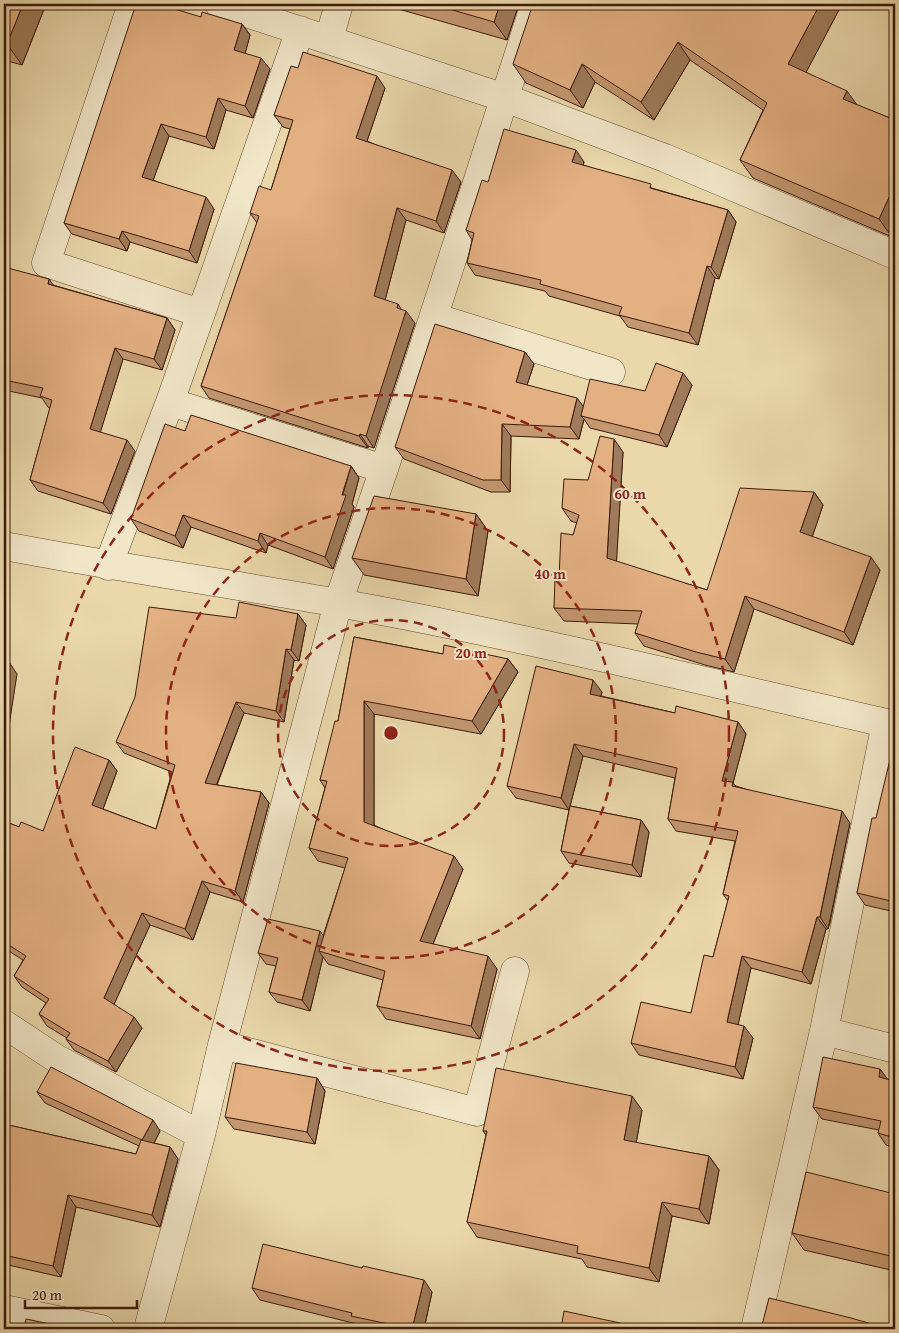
<svg xmlns="http://www.w3.org/2000/svg" width="899" height="1333" font-family="'Gentium Book Plus',serif">
  <style>
    .lines { fill: none; stroke-linecap: round; stroke-linejoin: round }
    .minor-casing { stroke: #674a32; stroke-width: 29 }
    .minor { stroke: #f1e6c8; stroke-width: 28 }
    .wall { fill: #c39770; stroke: #3b1a09 }
    .shaded-wall { fill: #9f7b5b; stroke: #3b1a09 }
    .building { fill: #e3b082; stroke: #3b1a09 }
    .ring { fill: none; stroke: #8f2418; stroke-width: 2.5; stroke-dasharray: 9 6 }
    .centre { fill: #8f2418; stroke: #f1e6c8; stroke-width: 2.5 }
    .ring-label { font-size: 15px; text-anchor: middle; font-weight: bold; fill: #8f2418; stroke: #f1e6c8; stroke-width: 4; stroke-linejoin: round; paint-order: stroke }
  </style>
  <rect width="100%" height="100%" fill="#ead8ab"/>
  <filter id="stains"><feTurbulence type="fractalNoise" baseFrequency=".004" numOctaves="4"/><feColorMatrix values="0 0 0 0 .2 0 0 0 0 .09 0 0 0 0 .02 0 0 0 .5 -.17"/></filter>
  <radialGradient id="worn" r=".72"><stop offset=".6" stop-color="#630" stop-opacity="0"/><stop offset="1" stop-color="#630" stop-opacity=".3"/></radialGradient>
  <g class="lines">
    <defs>
      <path id="minor" d="M132,4L46,263L200,313
        M219,4L505,98L665,158L895,255
        M329,39L339,4
        M434,317L611,372
        M170,402L384,469
        M4,546C158,575 313,595 467,628C607,657 746,691 886,723L895,724
        M108,566L170,402L300,30
        M4,1024L57,1059L201,1135
        M824,1031L895,1049
        M222,1045L477,1112L515,971
        M4,1309L101,1329
        M148,1329L201,1135L222,1045L338,603L384,469L535,4
        M755,1329L824,1031L886,723"/>
    </defs>
    <use href="#minor" class="minor-casing"/>
    <use href="#minor" class="minor"/>
  </g>
  <path class="wall" d="M4,4H46L22,65L4,60Z
    M381,4H519L507,40Z
    M842,4L806,72L857,105L895,120V230L892,237L753,178L740,160L763,110L690,60L654,120L595,82L583,108L526,83L513,64Z
    M201,17L242,24L250,35L245,53L270,69L253,118L226,110L214,149L169,136L153,180L214,209L197,263L130,242L127,251L72,234L64,223Z
    M298,68L385,88L367,141L461,182L444,233L406,220L385,300L402,310L415,323L374,448L368,446V448L209,398L201,386L257,223L250,213L271,190L290,129L283,127L274,115Z
    M584,162L583,165L655,189L728,210L736,222L719,279L715,278L698,345L628,327L620,316L549,296L545,291L475,275L467,263L472,240L466,230L488,182Z
    M4,267L53,285L167,318L175,330L162,370L123,359L100,432L135,451L111,514L38,491L30,480L50,408L48,407L42,398L4,390Z
    M534,364L527,385L584,407L645,391L692,385L667,447L590,428L584,419L579,439L511,436L510,492H491L404,459L395,447Z
    M185,431L351,466L359,478L352,504L354,507L333,569L268,545L266,553L191,527L183,548L139,531L131,519Z
    M623,452L616,562L707,590L814,492L823,505L812,537L880,570L853,645L754,609L734,672L705,665L644,646L635,633L638,624L564,621L554,608L559,578L577,523L571,521L562,508L588,480Z
    M476,514L488,531L478,596L364,575L352,558Z
    M298,614L306,625L299,661L294,660L284,722L244,713L217,785L261,792L269,803L243,902L210,892L193,940L150,925L114,1004L142,1028L116,1072L74,1050L66,1039L67,1038L47,1026L39,1014L46,1003L22,987L14,976L23,960L4,948V821L19,827L43,831L109,760L117,771L103,809L156,829L172,772L124,753L116,742L236,618Z
    M354,637L443,654L508,659L518,672L481,734L374,714V825L463,869L433,944L497,969L480,1039L386,1019L377,1006L383,980L328,964L323,957L310,1011L277,1002L269,992L276,966L266,964L258,953L323,936L345,868L318,861L309,848L325,788L320,780L338,721Z
    M602,692L601,696L675,713L738,722L746,734L733,783L736,786L850,823L830,923L828,929H826L811,984L751,968L738,1024L753,1038L743,1079L639,1055L631,1043L691,1013L713,957L728,901L723,894L735,841L676,831L668,819L675,778L583,756L570,806L641,820L649,832L641,877L569,863L561,851L569,810L516,798L507,786Z
    M895,752V912L865,905L857,893L876,818Z
    M880,1069L887,1079L895,1081V1148L886,1145L878,1133L879,1130L822,1119L813,1107Z
    M317,1078L325,1091L315,1144L234,1129L225,1117Z
    M37,1092L160,1131L154,1143L170,1147L178,1159L160,1227L76,1207L61,1277L4,1264V1124L136,1154L139,1146L45,1103Z
    M642,1110L636,1143L709,1156L719,1170L709,1224L672,1216L659,1282L587,1267L582,1259L477,1237L467,1222L486,1135L483,1131Z
    M895,1194V1271L804,1250L792,1233Z
    M362,1268L432,1292L424,1329H366L360,1328L357,1324L260,1300L252,1288Z"/>
  <path class="shaded-wall" d="M23,4H46L22,65L7,44Z
    M500,4H519L507,40L494,22Z
    M820,4H842L801,82L788,64Z
    M242,24L250,35L243,62L234,50Z
    M678,42L690,60L654,120L641,102Z
    M261,58L270,69L253,118L245,106Z
    M582,64L595,82L583,108L570,90Z
    M377,76L385,88L364,150L356,138Z
    M847,91L860,109L843,99Z
    M218,98L226,110L214,149L206,137Z
    M161,124L169,136L150,189L142,177Z
    M576,150L584,162L581,174L572,162Z
    M452,170L461,182L444,233L436,221Z
    M891,193L895,199V230L892,237L879,219Z
    M206,197L214,209L197,263L189,251Z
    M397,208L406,220L383,308L374,296Z
    M728,210L736,222L719,279L711,267Z
    M122,231L130,242L127,251L119,239Z
    M707,266L715,278L698,345L689,333Z
    M49,279L57,290L48,284Z
    M398,304L405,315L406,311L415,323L374,448L366,436Z
    M167,318L175,330L162,370L154,359Z
    M115,348L123,359L98,440L90,429Z
    M525,352L534,364L524,394L516,382Z
    M683,373L692,385L667,447L659,435Z
    M577,398L586,410L581,416L584,419L579,439L570,427Z
    M502,424L511,436L510,492L501,480Z
    M360,434L368,446V448L359,436Z
    M614,439L623,452L616,571L607,558Z
    M127,440L135,451L111,514L103,503Z
    M351,466L359,478L352,504L354,507L333,569L325,557Z
    M814,492L823,505L809,546L800,532Z
    M476,514L488,531L478,596L466,579Z
    M183,515L191,527L183,548L175,536Z
    M260,533L268,545L266,553L258,541Z
    M871,557L880,570L853,645L844,632Z
    M745,596L754,609L734,672L725,659Z
    M298,614L306,625L299,661L291,650Z
    M286,649L294,660L284,722L276,711Z
    M508,659L518,672L481,734L472,721Z
    M9,662L17,674L7,739L4,735V694Z
    M593,680L602,692L598,706L590,694Z
    M364,701L374,714V835L364,822Z
    M236,702L244,713L213,794L205,783Z
    M738,722L746,734L733,783L741,794L722,781Z
    M574,744L583,756L569,810L561,798Z
    M109,760L117,771L100,817L92,805Z
    M261,792L269,803L243,902L235,891Z
    M842,811L850,823L828,929L820,917Z
    M641,820L649,832L641,877L632,865Z
    M454,856L463,869L429,954L420,941Z
    M202,881L210,892L193,940L185,929Z
    M142,913L150,925L112,1009L104,998Z
    M817,917L826,929L811,984L802,972Z
    M320,931L327,941L319,951L323,957L310,1011L302,1000Z
    M488,956L497,969L480,1039L471,1026Z
    M742,956L751,968L736,1034L727,1022Z
    M134,1017L142,1028L116,1072L108,1061Z
    M744,1026L753,1038L743,1079L735,1067Z
    M880,1069L889,1081L879,1077Z
    M317,1078L325,1091L315,1144L307,1132Z
    M632,1096L642,1110L634,1155L624,1140Z
    M153,1120L160,1131L150,1151L142,1140Z
    M170,1147L178,1159L160,1227L152,1215Z
    M709,1156L719,1170L709,1224L699,1209Z
    M68,1195L76,1207L61,1277L53,1266Z
    M662,1202L672,1216L659,1282L649,1268Z
    M424,1280L432,1292L424,1329H412Z"/>
  <path class="building" d="M4,4H23L7,44L4,43Z
    M136,4H158L201,17L202,12L242,24L234,50L261,58L245,106L218,98L206,137L161,124L142,177L206,197L189,251L122,231L119,239L64,223Z
    M432,4H500L494,22Z
    M533,4H820L788,64L847,91L843,99L895,120V195L891,193L879,219L740,160L767,103L678,42L641,102L582,64L570,90L513,64Z
    M303,52L377,76L356,138L452,170L436,221L397,208L374,296L398,304L397,308L406,311L366,436L360,434L359,436L201,386L259,216L250,213L259,186L271,190L293,120L274,115L291,66L298,68Z
    M504,129L576,150L572,162L651,184L650,188L728,210L711,267L707,266L689,333L619,315L622,307L540,284L541,280L467,263L474,233L466,230L482,180L488,182Z
    M4,267L49,279L48,284L167,318L154,359L115,348L90,429L127,440L103,503L30,480L52,400L40,396L43,388L4,380Z
    M435,324L525,352L516,382L577,398L570,427L502,424L501,480H483L395,447Z
    M656,363L683,373L659,435L581,416L590,379L645,391Z
    M191,415L351,466L342,495H346L325,557L260,533L258,541L183,515L175,536L131,519L165,424L185,431Z
    M600,436L614,439L607,558L707,590L740,488L814,492L800,532L871,557L844,632L745,596L725,659L696,652L635,633L642,611L554,608L555,578H559L561,533L573,535L579,515L562,508L564,479L588,480Z
    M374,496L476,514L466,579L352,558Z
    M239,602L298,614L291,650L286,649L276,711L236,702L205,783L261,792L235,891L202,881L185,929L142,913L104,998L134,1017L108,1061L66,1039L70,1033L39,1014L49,999L14,976L26,956L4,942V821L19,827L21,822L43,831L75,747L109,760L92,805L156,829L175,765L116,742L135,697L149,607L236,618Z
    M354,637L443,654L444,645L508,659L472,721L364,701V822L454,856L420,941L488,956L471,1026L377,1006L385,971L319,951L348,858L309,848L327,781L320,780L335,721H338Z
    M4,661L9,662L4,694Z
    M536,666L593,680L590,694L675,713L676,706L738,722L722,781L733,782L732,786L842,811L821,911L820,917H817L802,972L742,956L727,1022L744,1026L735,1067L631,1043L641,1002L691,1013L704,955L713,957L729,896L723,894L738,831L668,819L677,768L574,744L561,798L507,786Z
    M892,751L895,752V902L857,893L872,818H876Z
    M570,806L641,820L632,865L561,851Z
    M268,919L320,931L302,1000L269,992L278,958L258,953Z
    M823,1057L880,1069L879,1077L895,1081V1138L878,1133L881,1121L813,1107Z
    M236,1063L317,1078L307,1132L225,1117Z
    M51,1067L153,1120L142,1140L37,1092Z
    M496,1068L632,1096L624,1140L709,1156L699,1209L662,1202L649,1268L577,1253L578,1246L467,1222L487,1131H483Z
    M4,1124L136,1154L141,1140L170,1147L152,1215L68,1195L53,1266L4,1255Z
    M806,1172L895,1194V1257L792,1233Z
    M263,1244L362,1268L363,1266L424,1280L412,1329L351,1316L352,1313L252,1288Z
    M769,1298L851,1318L889,1329H761Z
    M564,1311L648,1329H561Z
    M26,1319L74,1329H24Z"/>
  <g class="ring">
    <circle cx="391" cy="733" r="113"/>
    <circle cx="391" cy="733" r="225"/>
    <circle cx="391" cy="733" r="338"/>
  </g>
  <circle cx="391" cy="733" r="8" class="centre"/>
  <g class="ring-label">
    <text x="630" y="499">60 m</text>
    <text x="550" y="579">40 m</text>
    <text x="471" y="658">20 m</text>
  </g>
  <rect width="899" height="1333" fill="none" stroke="#ead8ab" stroke-width="20"/>
  <rect x="5" y="5" width="889" height="1323" fill="none" stroke="#3b1a09" stroke-width="2.5"/>
  <rect x="10" y="10" width="879" height="1313" fill="none" stroke="#3b1a09"/>
  <path d="M25 1300v8h112v-8" fill="none" stroke="#3b1a09" stroke-width="2.5"/>
  <text x="32" y="1300" font-size="15" fill="#3b1a09" stroke="#f1e6c8" stroke-width="4" paint-order="stroke">20 m</text>
  <rect width="100%" height="100%" filter="url(#stains)"/>
  <rect width="100%" height="100%" fill="url(#worn)"/>
</svg>
